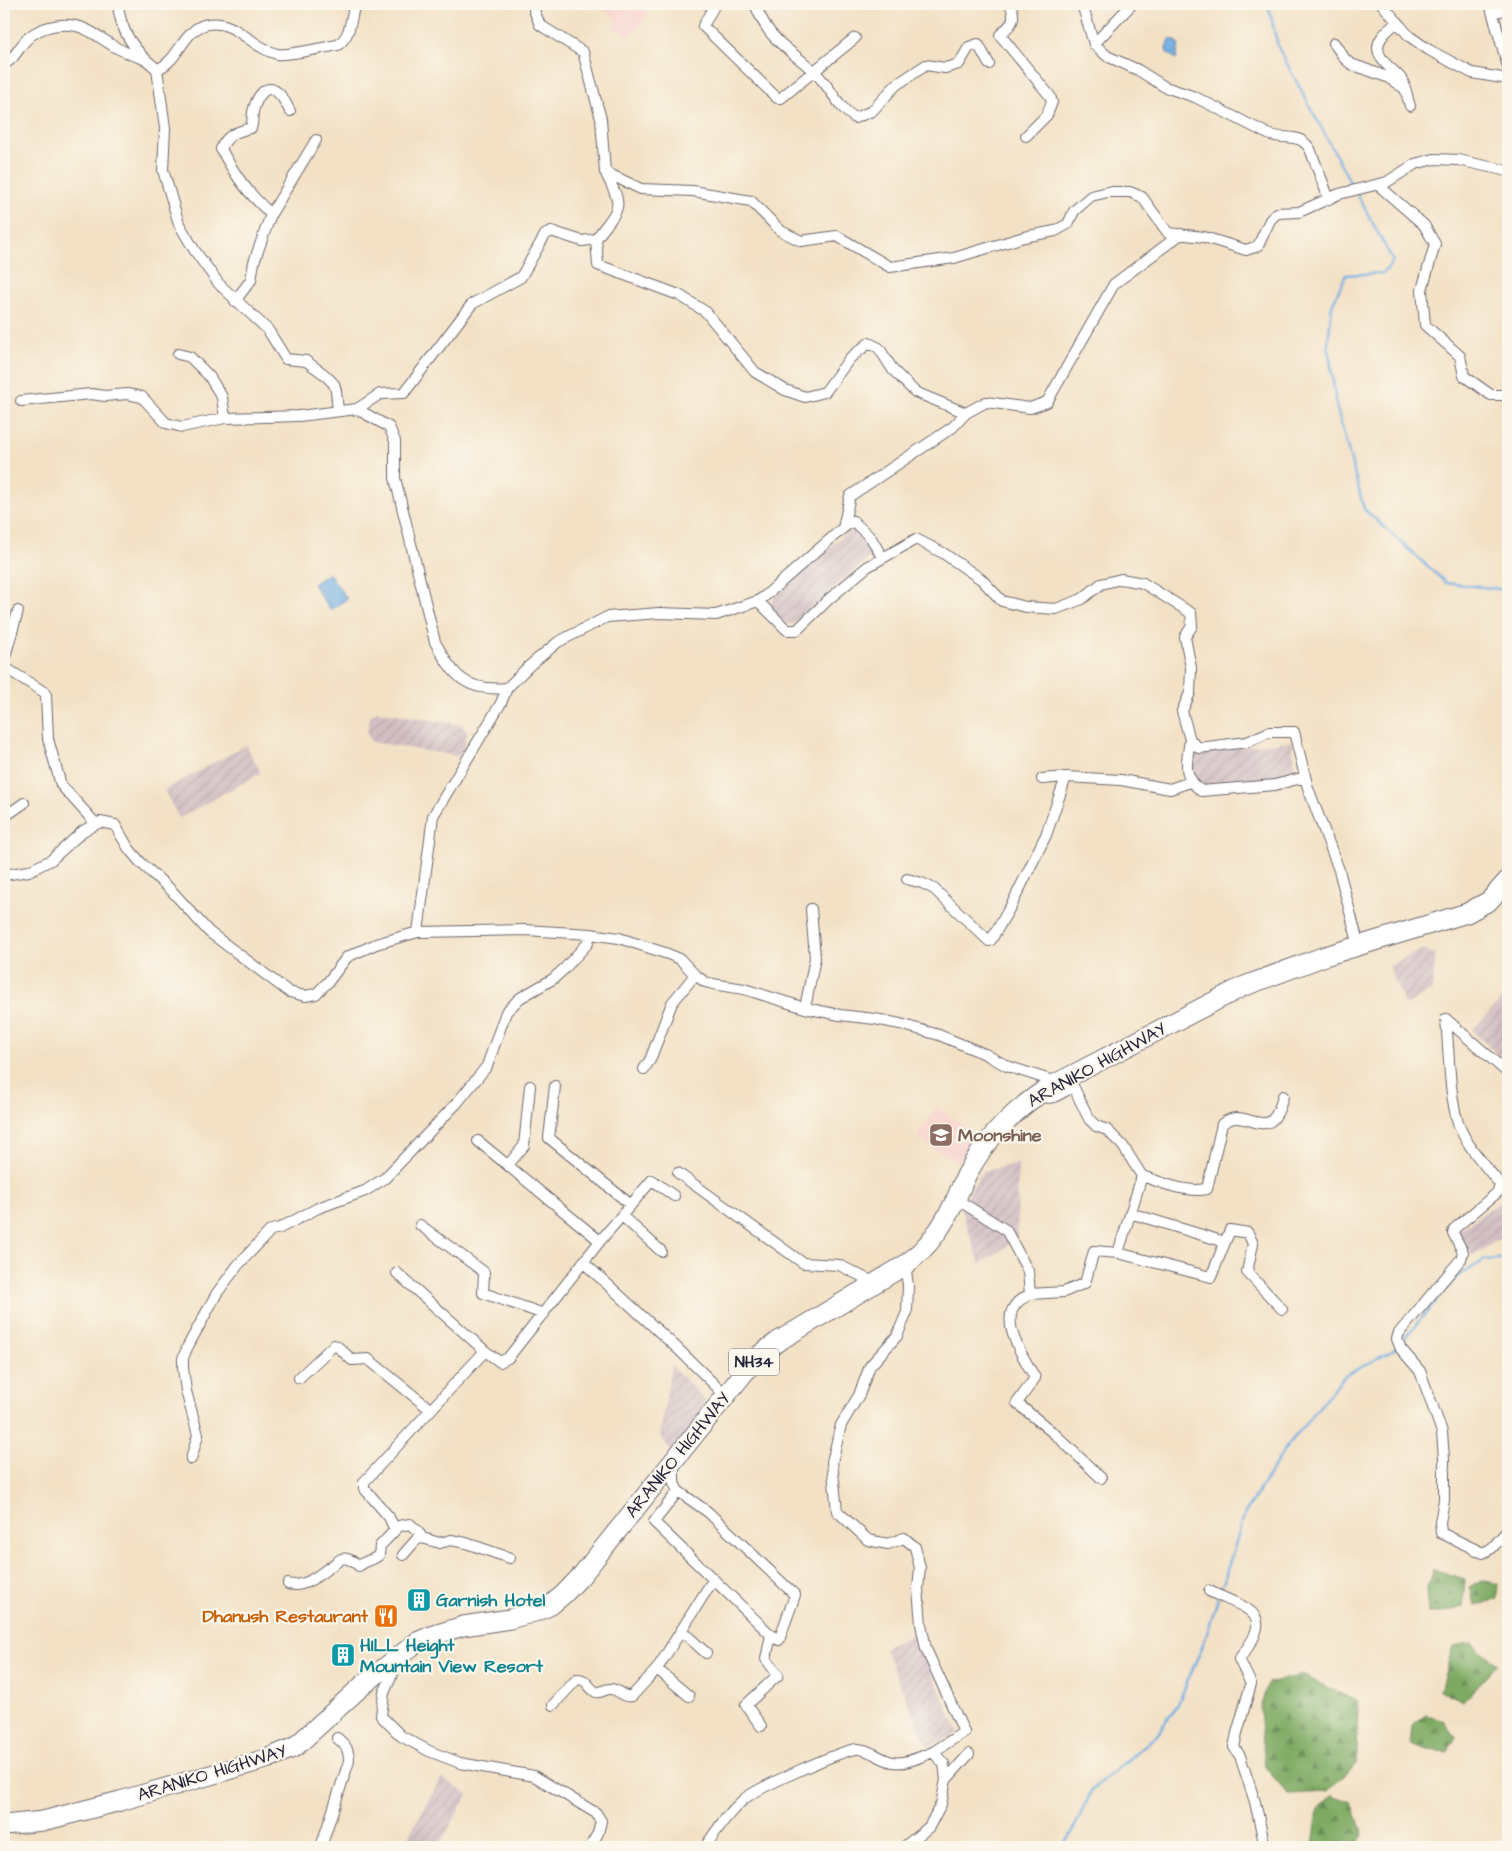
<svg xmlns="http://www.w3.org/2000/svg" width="1512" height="1851" font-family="'Architects Daughter',sans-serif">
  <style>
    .built { fill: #f7d0ca }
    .industrial { fill: url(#industrial-furrows) }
    .forest { fill: url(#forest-firs); stroke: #50664e }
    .water { fill: #71aee3; stroke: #4a688f }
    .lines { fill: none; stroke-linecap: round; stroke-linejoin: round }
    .stream { stroke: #71aee3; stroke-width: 2.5 }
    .street-casing { stroke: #6b656b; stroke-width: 12 }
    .highway-casing { stroke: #6b656b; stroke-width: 21 }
    .street { stroke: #fff; stroke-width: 10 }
    .highway { stroke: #fff; stroke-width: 19 }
    .labels { text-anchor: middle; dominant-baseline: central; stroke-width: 4.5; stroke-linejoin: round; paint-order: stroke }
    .shield { fill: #fbf7ec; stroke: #636270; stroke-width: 1 }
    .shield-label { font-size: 16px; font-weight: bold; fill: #22223b }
    .street-label { font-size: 18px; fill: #22223b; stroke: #fbf7ec }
    .education-label { font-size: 18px; font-weight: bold; fill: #785e54; stroke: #fbf7ec; text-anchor: start }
    .culture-label { font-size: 18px; font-weight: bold; fill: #0d838f; stroke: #fbf7ec; text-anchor: start }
    .food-label { font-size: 18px; font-weight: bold; fill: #c56008; stroke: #fbf7ec; text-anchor: end }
  </style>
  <defs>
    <pattern id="industrial-furrows" width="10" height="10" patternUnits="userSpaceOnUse" patternTransform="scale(1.25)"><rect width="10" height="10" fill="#d2bec2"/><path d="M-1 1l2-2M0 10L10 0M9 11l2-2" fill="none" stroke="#b4a3a8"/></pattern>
    <pattern id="forest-firs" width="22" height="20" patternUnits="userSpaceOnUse" patternTransform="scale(1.25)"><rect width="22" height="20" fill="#7daa62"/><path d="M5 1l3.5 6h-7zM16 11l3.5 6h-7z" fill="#668a52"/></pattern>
  </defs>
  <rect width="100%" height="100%" fill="#fbf7ec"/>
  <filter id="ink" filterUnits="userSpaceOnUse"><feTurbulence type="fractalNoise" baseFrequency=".02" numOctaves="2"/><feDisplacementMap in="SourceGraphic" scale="10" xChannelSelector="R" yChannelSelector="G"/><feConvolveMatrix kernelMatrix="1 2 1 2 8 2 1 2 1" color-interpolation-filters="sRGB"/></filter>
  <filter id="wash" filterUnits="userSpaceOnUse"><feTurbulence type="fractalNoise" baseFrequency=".0096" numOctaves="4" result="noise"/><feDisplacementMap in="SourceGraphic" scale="20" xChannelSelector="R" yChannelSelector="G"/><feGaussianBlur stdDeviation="1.12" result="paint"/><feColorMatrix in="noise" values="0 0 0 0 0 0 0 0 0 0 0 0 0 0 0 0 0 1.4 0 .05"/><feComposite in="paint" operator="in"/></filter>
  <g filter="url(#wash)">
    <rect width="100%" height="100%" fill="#f3e1c5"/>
    <path class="built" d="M601,4H639L648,14L628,38L613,26L618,21L600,5Z
      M936,1107L964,1126L962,1134L975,1143L960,1164L917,1137Z"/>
    <path class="industrial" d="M848,531H857L866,538L871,547L869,557L794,624L784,623L770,609L774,598Z
      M377,711L461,725L467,732L464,751L456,756L372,742L367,734L368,726L370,717Z
      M1292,741L1296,775L1193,787L1190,752Z
      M246,745L261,773L179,818L164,790Z
      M1421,950L1436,954L1432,990L1405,1006L1389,966Z
      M1507,994L1508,995V1065L1472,1030Z
      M1018,1163L1017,1239L980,1264L961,1208L982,1172Z
      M1508,1197V1233L1473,1256L1456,1232Z
      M671,1365L711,1407L672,1452L660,1436Z
      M914,1634L959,1733L928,1747L884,1648Z
      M441,1778L468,1794L438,1847H402Z"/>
    <path class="forest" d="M1433,1569L1465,1579L1463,1607L1441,1613H1428L1427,1587Z
      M1482,1580L1498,1584L1497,1599L1475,1606L1469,1587Z
      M1471,1643L1498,1664L1463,1701L1440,1690L1453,1646Z
      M1302,1675L1358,1702L1357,1763L1328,1792L1288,1794L1265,1767L1260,1708L1268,1683Z
      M1426,1715L1442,1719L1456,1737L1447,1752L1428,1750L1410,1744L1412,1725Z
      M1332,1795L1352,1802L1363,1835L1355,1847H1316L1313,1845L1318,1810Z"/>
    <path class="water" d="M1170,39L1176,41L1179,46L1176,59L1167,53L1166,48Z
      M329,573L347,599L330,610L313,584Z"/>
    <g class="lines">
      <path class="stream" d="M1268,4L1278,47L1353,187
        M1356,192L1393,261L1384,273L1346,275L1332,305L1328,343L1336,405L1364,509L1446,583L1508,590
        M1401,1342L1458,1276L1485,1260L1508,1258
        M1220,1593L1245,1513L1285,1449L1344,1376L1394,1350L1397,1346
        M1061,1847L1072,1833L1092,1790L1157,1735L1178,1704L1205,1640L1218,1598"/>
    </g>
  </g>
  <g filter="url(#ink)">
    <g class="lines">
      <defs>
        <path id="street" d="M118,4C120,31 136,53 157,69
          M538,4L534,10L540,25L583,52L601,119L605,172L641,189L693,191L751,201L781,231L801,241L837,236L890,267L954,258L1024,237L1055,231L1068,224L1074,211L1091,196L1108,192H1130L1142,197L1168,233L1204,237L1246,250L1258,246L1270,220L1277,213L1299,212L1339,194L1387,182L1415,164L1434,159L1458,160L1508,171
          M715,4L703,26L777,98H781L855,38
          M755,4C760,17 766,30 777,40C791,54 809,64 822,80C834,94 839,108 855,118L872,111L896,85L926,65L945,68L959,64L969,47L978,44L989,64
          M1010,4C1017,20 1012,24 1000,35L1050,96L1052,102L1047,115L1026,136
          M1082,4L1094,44L1107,56L1138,70L1165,87L1195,97L1268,134C1286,141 1299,132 1310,149L1329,199
          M1382,4L1409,36L1429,50L1472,73L1508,79
          M1490,4L1508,67
          M1493,13L1508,9
          M1398,22C1380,35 1369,48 1388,66C1392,70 1398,74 1402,80C1406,87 1407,98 1410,106
          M1334,43L1345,59L1351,64L1387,77L1404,88
          M1094,44L1132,4
          M4,64C17,58 20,42 33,34C48,24 69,22 85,29C97,34 107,43 119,49C127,53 135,56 144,59
          M157,69L165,128L163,170L179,224L195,251L219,284L268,330L286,359L306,361L324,374L334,384L336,391L338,411
          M157,69C179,62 183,28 208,24C235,19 252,48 277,54C287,56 326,47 338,45C352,34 350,19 355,4
          M605,172C625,210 620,206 596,239L598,265L679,295L706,312L755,372L785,390L805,397L825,392L850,358L869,343L879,348L893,370L915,392L966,413L986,402L1030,408L1047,402L1114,284L1181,234
          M1378,185L1424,225L1435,244L1422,290L1425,325L1460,356L1464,376L1491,395H1508
          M271,214C247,192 236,177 221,149C226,135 238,131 251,128C253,123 252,118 253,112C255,102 264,81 277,92C283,96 287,106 290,111
          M235,301L251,280L254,262L271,214L316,140
          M178,354L190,357L209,376L222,397L225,418
          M21,401L91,394L105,396L127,394L142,397L166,423L182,427L225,418L299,416L357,409L380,394L404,393L472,304L521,277L545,235L551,231L582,241L596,239
          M357,409L389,427L395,441V478L435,642C454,676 465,692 507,688
          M843,528L850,496L953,427L966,413
          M758,601L787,630H797L829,599L867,567L916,539L943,553L981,579L1002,601L1026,607L1056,609L1082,599L1101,584L1121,579L1143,583L1191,613L1192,626L1185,637L1191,668L1190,693L1182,711L1190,740L1199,748L1247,742L1269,732H1294L1308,788L1339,870L1359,946
          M4,660L18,611
          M4,667L44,692L46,695L48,739L61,785L96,824
          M1190,740C1187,763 1181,774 1201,791L1275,785L1305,777
          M1042,779L1066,777L1121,780L1170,789L1190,782
          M4,817L24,803
          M4,875L29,871L51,860L83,831L100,822L115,825L129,849L141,863L171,890L209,932L289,992L305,996L316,994L328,982L347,957L376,944L418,932L525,930L590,934L619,938L668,954L680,959L695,975L705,982L713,984L744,989L805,1008L840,1015L875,1019L900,1024L939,1035L985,1054L1007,1066L1050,1080L1055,1084
          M907,879L922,883L934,889L989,941L991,940L1012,904L1046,835L1066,777
          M418,932L433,816L501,703L507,688L529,666L558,642L607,617L659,613L716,615L758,601L765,596L843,528L853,521L871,538L882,557
          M805,1008L815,958L811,909
          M1446,1019C1449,1050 1449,1094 1458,1123C1465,1144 1487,1168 1500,1184L1498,1192L1454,1229L1453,1233L1463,1252L1461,1259L1399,1333L1397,1339L1401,1349L1420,1371L1442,1432L1444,1459V1500L1440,1522L1441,1533L1483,1553L1492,1548L1508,1530
          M1446,1019L1508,1073
          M644,1069L650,1060L672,1003L695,975
          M555,1086L549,1138L631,1205
          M1042,1092L1044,1097C1056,1101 1063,1089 1074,1088L1089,1119L1096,1126L1107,1130L1123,1146L1142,1176L1118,1253
          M478,1141L600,1241
          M508,1165L524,1146L530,1086
          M678,1173L803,1263L839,1265L875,1283
          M1142,1176C1163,1183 1185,1193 1207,1189L1222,1124C1246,1102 1270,1151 1283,1096
          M956,1199L1006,1230L1028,1271L1030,1294C1026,1297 1020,1299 1017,1303C998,1322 1025,1359 1035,1378L1017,1403L1057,1436L1101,1478
          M1130,1213L1225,1242
          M622,1216L661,1251
          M420,1225L484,1272L483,1293L544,1314
          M583,1262L677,1348L725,1395
          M905,1265L908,1285L907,1312L897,1336L870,1366L859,1395L841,1425L832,1462L837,1511L868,1540L888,1544L904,1538L915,1547L920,1568L918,1589L921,1624L926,1649L964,1732L933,1752L944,1764L946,1780
          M1030,1294L1064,1292L1085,1283L1094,1251L1118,1253L1211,1277L1230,1230L1248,1233L1253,1244L1247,1272L1282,1309
          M485,1351L500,1362L508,1358L600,1241L652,1180L674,1196
          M299,1378L334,1345L338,1347L352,1360L368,1359L431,1410
          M191,1459L198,1435L186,1391L183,1368V1358L188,1346L217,1293L238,1265L271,1230L280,1228L318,1208L365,1191L385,1178L457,1103L487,1066L506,1012L520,998L553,979L565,968L588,943L590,934
          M674,1462V1483L678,1491L654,1522L771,1635
          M678,1491L708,1512L795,1595L779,1640L771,1635L766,1659L778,1675L746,1705L761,1726
          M395,1530L389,1517L364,1488V1482L485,1351L397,1273
          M403,1555L417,1539L422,1538L440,1543L451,1540L466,1543L510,1558
          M288,1584C305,1589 321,1573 334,1564C336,1563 339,1560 341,1559C348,1557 354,1562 359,1566C365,1560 373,1561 379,1555L380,1546L399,1526L410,1524L418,1531L422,1538
          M1209,1591C1248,1610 1278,1611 1239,1659L1251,1684L1237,1733L1234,1747L1240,1756L1255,1802L1265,1847
          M682,1631L706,1653
          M398,1661L384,1693L381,1716L401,1736L429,1751L460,1763L534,1776L596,1813L601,1821L598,1833L590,1847
          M657,1669L689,1696
          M553,1705L577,1679C587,1678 588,1688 596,1692C601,1694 605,1688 611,1689C620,1690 622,1698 632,1696L657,1669L713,1580
          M321,1847L349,1761C349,1750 346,1745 337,1738
          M705,1847C717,1830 727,1814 743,1800C755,1789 843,1749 858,1749C870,1749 881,1760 893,1762C905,1765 922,1756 933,1752
          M904,1847L929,1827L941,1804L946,1780L969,1754"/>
        <path id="highway" d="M4,1825L43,1821L120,1801L266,1759L295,1747L363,1685L417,1642L431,1636L463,1626L510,1619L538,1611L551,1605L564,1594L581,1576L744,1373L761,1354L777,1342L905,1265C930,1246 943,1226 956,1199C960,1190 963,1182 967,1174C987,1137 1018,1105 1055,1084L1242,987L1325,956L1467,913L1489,901L1508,880"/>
      </defs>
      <use href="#street" class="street-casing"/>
      <use href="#highway" class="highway-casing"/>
      <use href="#street" class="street"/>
      <use href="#highway" class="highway"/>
    </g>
  </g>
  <defs>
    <symbol id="school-square" viewBox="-11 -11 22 22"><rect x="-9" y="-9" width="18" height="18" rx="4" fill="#8d6e63" stroke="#fbf7ec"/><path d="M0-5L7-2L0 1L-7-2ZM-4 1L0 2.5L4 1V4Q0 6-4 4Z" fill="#fff"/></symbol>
    <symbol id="building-square" viewBox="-11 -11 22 22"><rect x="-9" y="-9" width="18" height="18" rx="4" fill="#0f9aa8" stroke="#fbf7ec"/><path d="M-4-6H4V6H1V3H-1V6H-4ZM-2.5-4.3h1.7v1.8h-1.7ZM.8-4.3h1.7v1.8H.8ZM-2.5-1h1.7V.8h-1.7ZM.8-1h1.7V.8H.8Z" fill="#fff"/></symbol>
    <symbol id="restaurant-square" viewBox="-11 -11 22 22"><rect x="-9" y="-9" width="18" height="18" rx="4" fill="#e8710a" stroke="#fbf7ec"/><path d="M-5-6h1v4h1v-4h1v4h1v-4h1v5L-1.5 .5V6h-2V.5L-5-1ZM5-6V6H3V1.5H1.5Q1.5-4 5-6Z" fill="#fff"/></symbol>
  </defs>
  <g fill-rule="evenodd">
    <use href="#school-square" x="927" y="1121" width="28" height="28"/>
    <use href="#building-square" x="405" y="1586" width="28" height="28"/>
    <use href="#restaurant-square" x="372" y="1602" width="28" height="28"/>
    <use href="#building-square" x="329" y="1641" width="28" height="28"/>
  </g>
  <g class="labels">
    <rect class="shield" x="729" y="1348.5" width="50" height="27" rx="4"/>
    <g class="shield-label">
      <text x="754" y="1362">NH34</text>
    </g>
    <g class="street-label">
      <text transform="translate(1097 1065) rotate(-29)">ARANIKO HIGHWAY</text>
      <text transform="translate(678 1455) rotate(-51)">ARANIKO HIGHWAY</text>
      <text transform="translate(212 1773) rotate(-17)">ARANIKO HIGHWAY</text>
    </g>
    <g class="education-label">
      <text x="958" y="1135">Moonshine</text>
    </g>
    <g class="culture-label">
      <text x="436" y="1600">Garnish Hotel</text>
      <text x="360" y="1645">HILL Height<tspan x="360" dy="21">Mountain View Resort</tspan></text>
    </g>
    <g class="food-label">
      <text x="368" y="1616">Dhanush Restaurant</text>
    </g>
  </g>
  <rect width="1512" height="1851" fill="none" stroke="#fbf7ec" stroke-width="20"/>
</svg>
